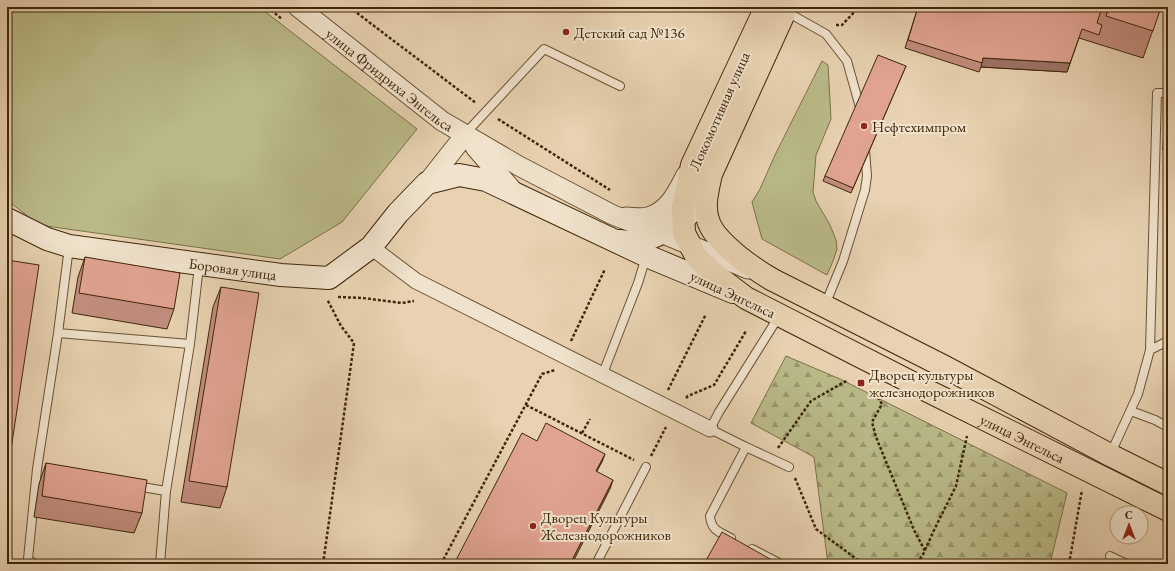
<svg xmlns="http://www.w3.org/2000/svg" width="1175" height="571" font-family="'EB Garamond',serif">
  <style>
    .grass { fill: #baba88; stroke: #7c7048 }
    .forest { fill: url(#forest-firs); stroke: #7c7048 }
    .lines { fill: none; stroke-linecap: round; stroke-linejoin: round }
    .service-casing { stroke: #695233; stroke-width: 10 }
    .minor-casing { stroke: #695233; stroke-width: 17 }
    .tertiary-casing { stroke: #695233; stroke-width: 21 }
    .secondary-casing { stroke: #3f2709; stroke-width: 24 }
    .primary-casing { stroke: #3f2709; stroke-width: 24 }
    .path { stroke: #3f2709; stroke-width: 2.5; stroke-dasharray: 3 2; stroke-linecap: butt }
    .service { stroke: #f0e2cc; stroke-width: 8 }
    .minor { stroke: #f0e2cc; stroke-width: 15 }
    .tertiary { stroke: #f0e2cc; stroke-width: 19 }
    .secondary { stroke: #f0e2cc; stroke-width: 22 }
    .primary { stroke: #e8d2b1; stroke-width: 22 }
    .wall { fill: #c28d7e; stroke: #3f2709 }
    .shaded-wall { fill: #9e7366; stroke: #3f2709 }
    .building { fill: #e1a492; stroke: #3f2709 }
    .poi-dot { fill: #8f2418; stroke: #f0e2cc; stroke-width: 1.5 }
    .labels { text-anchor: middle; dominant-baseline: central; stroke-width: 4; stroke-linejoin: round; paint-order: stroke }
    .poi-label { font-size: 15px; fill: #3f2709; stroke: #f0e2cc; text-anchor: start }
    .street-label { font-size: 15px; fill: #3f2709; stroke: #f0e2cc }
  </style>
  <defs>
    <pattern id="forest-firs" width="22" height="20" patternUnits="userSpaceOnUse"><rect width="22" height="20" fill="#baba88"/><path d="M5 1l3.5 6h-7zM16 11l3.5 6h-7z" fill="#99976d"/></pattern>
  </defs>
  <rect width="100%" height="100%" fill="#e8d2b1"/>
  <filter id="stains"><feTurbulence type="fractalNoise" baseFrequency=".005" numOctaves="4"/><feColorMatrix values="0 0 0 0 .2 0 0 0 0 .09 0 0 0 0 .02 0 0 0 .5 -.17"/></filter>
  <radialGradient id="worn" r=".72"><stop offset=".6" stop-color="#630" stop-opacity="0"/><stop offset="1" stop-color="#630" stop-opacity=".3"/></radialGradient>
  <path class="grass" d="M7,7H259L417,129L342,222L280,259L39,225L7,200Z
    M822,61L828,65L831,119L816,155L813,192L816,201L830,225L836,240L837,249L833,261L827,275L762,239L752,202L760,189L775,155Z"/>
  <path class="forest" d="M786,356L840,379L1067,493L1050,564H828L814,457L751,423Z"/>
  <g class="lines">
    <defs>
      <path id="service" d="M785,11L826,34L847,61L861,111
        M465,134L544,49L620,86
        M825,305L843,261L865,190L867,176L865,150
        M58,333L190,344
        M1150,350L1168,341
        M602,376L638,283L646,257
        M1131,411L1155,420L1168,427
        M746,447L789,467
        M1110,455L1138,394L1150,350L1157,93H1168
        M136,486L166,491
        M731,538C719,532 711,530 710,516L746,447L710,429L719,412L779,316
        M752,549L781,564
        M1110,556L1127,564
        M35,564L28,559L37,469L58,333L69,247
        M160,564L166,491L190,344L199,266
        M596,564L646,467"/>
      <path id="minor" d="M371,247L416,281L710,429"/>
      <g id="tertiary">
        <path id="s1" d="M298,7L442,121L519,166L613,215L661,233L748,269"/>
        <path d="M475,147L514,192"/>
        <path d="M427,183L465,135"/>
        <path d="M626,217C632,217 641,219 648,217C669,211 677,192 686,175"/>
      </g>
      <g id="secondary">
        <path id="s2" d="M7,219L47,239L69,246L281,275L329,278L371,247L398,213L427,183L459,175L486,180L647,256L733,292"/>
        <path d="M619,241C626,242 637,242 644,240C659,236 687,220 695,206"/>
      </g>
      <g id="primary">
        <path id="s3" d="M766,7L692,165L683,207L684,233L697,258L717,276L746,298L930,392L1168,510"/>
        <path d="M787,7L711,174C708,189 703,205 708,220C714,242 754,269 773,280L943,366L1110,455L1168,484"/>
      </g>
    </defs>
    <use href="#service" class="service-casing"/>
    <use href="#minor" class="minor-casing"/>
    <use href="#tertiary" class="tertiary-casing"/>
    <use href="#secondary" class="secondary-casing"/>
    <use href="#primary" class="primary-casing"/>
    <path class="path" d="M267,7L282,19
      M349,7L476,103
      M836,25H842L859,7
      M498,119L610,190
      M338,297L363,298L402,303L414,301
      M571,341L605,269
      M668,390L706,314
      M875,393L882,404L872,422L876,437L914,530L925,551L917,564
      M686,398L688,396L714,385L746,331
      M526,405L634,460
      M582,433L590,419
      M778,448L811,401L848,380
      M651,456L666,427
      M795,478L816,529L863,564
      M925,550L935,528L956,486L967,436
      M323,564L354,343L341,326L327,299
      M441,564L542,374L555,370
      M1069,564L1082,490"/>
    <use href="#service" class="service"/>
    <use href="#minor" class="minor"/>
    <use href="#tertiary" class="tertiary"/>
    <use href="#secondary" class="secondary"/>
    <use href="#primary" class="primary"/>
  </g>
  <path class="wall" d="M918,7H1161L1143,58L1079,38L1067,72L981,67L979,72L905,48Z
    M906,66L851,193L823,181L825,176Z
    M1168,108V151L1163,150L1164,120Z
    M85,257L174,309L167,329L72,313L78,277Z
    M7,260L10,456L7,464Z
    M221,287L227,487L220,508L181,502L213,307Z
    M46,463L142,513L134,533L34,517L39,484Z"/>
  <path class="shaded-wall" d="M983,58L1070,63L1067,72L981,67Z
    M1168,137V151L1163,150Z
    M605,454L602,462L592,480L596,471Z
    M613,480L610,489L572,564H570Z"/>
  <path class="building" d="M918,7H1102L1097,23L1102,25L1099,35L1082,29L1070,63L983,58L982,63L908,40Z
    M1109,7H1161L1153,31L1106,16Z
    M878,55L906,66L853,188L825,176Z
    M85,257L180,273L174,309L79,293Z
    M7,260L39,265L10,456H7Z
    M221,287L259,293L227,487L189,481Z
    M546,423L605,454L596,471L613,480L570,564H454L522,433L537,441Z
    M46,463L147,480L142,513L42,496Z
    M722,532L779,564H704Z"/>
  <g class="poi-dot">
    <circle cx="566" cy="32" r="4"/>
    <circle cx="864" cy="126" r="4"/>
    <rect x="857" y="379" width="8" height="8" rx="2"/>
    <circle cx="533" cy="526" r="4"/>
  </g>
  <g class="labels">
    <g class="poi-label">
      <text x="574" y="32">Детский сад №136</text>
      <text x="872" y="126">Нефтехимпром</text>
      <text x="869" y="374">Дворец культуры<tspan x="869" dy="17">железнодорожников</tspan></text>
      <text x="541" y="517">Дворец Культуры<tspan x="541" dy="17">Железнодорожников</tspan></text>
    </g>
    <g class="street-label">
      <text stroke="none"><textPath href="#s1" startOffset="117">улица Фридриха Энгельса</textPath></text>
      <text transform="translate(719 111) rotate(-66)">Локомотивная улица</text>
      <text stroke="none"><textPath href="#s2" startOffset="233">Боровая улица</textPath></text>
      <text transform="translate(733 294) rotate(25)">улица Энгельса</text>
      <text stroke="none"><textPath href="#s3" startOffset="645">улица Энгельса</textPath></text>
    </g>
  </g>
  <rect width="1175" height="571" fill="none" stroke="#e8d2b1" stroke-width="24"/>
  <rect x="8" y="8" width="1159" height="555" fill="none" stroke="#3f2709" stroke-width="2"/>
  <rect x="12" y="12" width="1151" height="547" fill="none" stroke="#3f2709"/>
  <g transform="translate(1129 525)"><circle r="19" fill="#f0e2cc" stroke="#a9977e"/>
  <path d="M0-3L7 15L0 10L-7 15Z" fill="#8f2418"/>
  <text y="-6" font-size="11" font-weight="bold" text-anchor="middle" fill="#3f2709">С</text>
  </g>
  <rect width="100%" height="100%" filter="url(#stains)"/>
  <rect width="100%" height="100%" fill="url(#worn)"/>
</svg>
